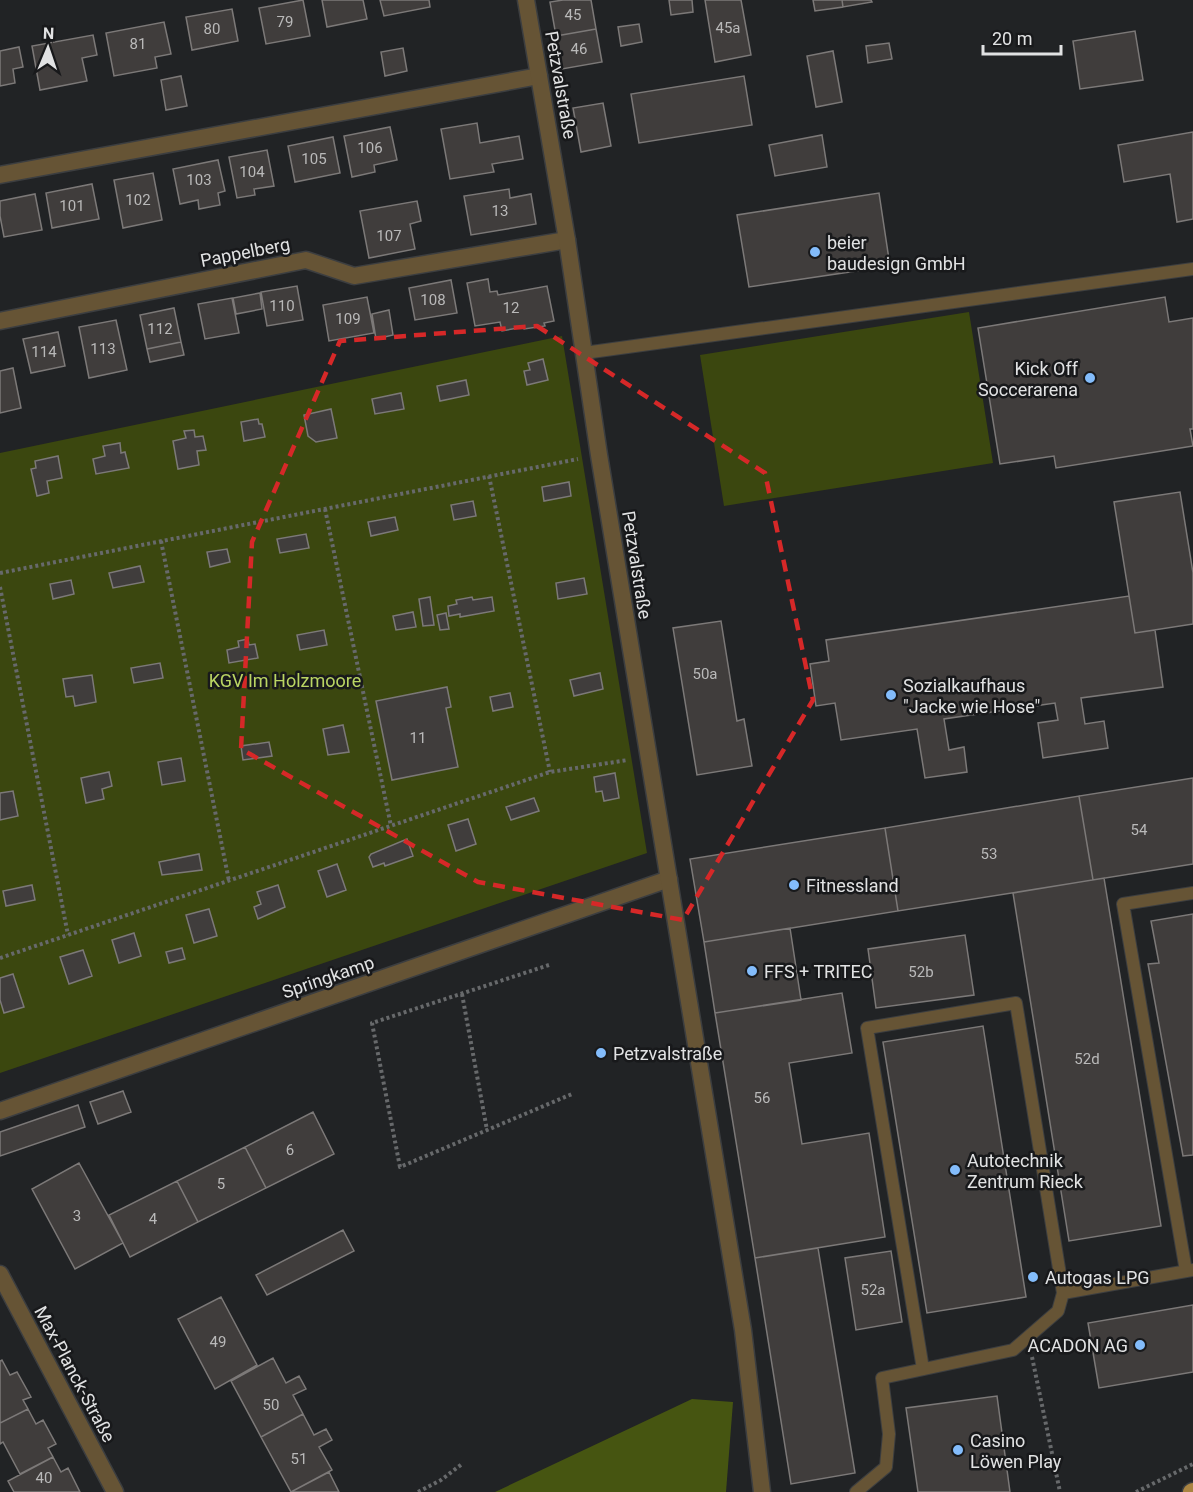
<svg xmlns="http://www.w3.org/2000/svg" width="1193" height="1492" font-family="Roboto,sans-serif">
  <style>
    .green { fill: #3b470f }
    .forest { fill: #465511 }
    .building { fill: #403d3c; stroke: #7c7978; stroke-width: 1.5 }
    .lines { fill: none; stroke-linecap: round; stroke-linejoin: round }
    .service-casing { stroke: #3c3e40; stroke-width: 14 }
    .minor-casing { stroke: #3c3e40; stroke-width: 19 }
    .tertiary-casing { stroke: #3c3e40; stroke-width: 19 }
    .primary-casing { stroke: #3c3e40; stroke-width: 19 }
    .path { stroke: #67696b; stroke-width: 4; stroke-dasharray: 3 3; stroke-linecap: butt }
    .service { stroke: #665435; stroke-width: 12 }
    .minor { stroke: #665435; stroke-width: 16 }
    .tertiary { stroke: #665435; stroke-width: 16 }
    .primary { stroke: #aa8441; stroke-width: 16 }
    .marked { fill: none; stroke: #d62828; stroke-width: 4.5; stroke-dasharray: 12 8; stroke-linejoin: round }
    .poi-dot { fill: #83bcfb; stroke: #18191b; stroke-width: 2 }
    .labels { text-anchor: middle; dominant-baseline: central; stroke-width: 5; stroke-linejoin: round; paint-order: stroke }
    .number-label { font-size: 15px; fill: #b9b9b9 }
    .street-label { font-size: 18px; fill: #e1e2e3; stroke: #18191b }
    .poi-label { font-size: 18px; fill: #e1e2e3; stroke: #18191b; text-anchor: start }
    .park-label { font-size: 18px; fill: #bad563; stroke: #18191b }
  </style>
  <rect width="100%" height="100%" fill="#212325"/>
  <path class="green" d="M969,312L993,463L724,506L700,355Z
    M562,336L647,853L0,1073V453Z"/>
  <path class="forest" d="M692,1399L733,1402L726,1492H495Z"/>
  <path class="building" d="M303,0L310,36L266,44L259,8Z
    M322,0H363L367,19L327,27Z
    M380,0H429L430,7L384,16Z
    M563,0H591L596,29L556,36L550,2Z
    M669,0H692L693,12L671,15Z
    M705,0H741L751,55L715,62Z
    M813,0H842L843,7L815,11Z
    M842,0H871L872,2L843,7Z
    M232,9L238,41L192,50L186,17Z
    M164,22L171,54L155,57L157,68L114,76L106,33Z
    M639,24L642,42L621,46L618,27Z
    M596,29L602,62L562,69L556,36Z
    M1135,31L1143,80L1080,89L1073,41Z
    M93,35L97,55L82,58L87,81L40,90L32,46Z
    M889,43L892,59L868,63L866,46Z
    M19,47L23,67L13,69L15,83L0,86V51Z
    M403,48L407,71L385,76L381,52Z
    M833,51L842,102L816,107L807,56Z
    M181,76L187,106L166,110L161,80Z
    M744,76L752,125L639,143L631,94Z
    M603,103L611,146L581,152L573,108Z
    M477,123L480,143L519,136L523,159L492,164L494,172L450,179L441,129Z
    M390,127L397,160L374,165L375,172L352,177L344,136Z
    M1193,132V219L1177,222L1170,174L1124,182L1118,145Z
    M822,135L827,167L775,176L769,145Z
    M333,137L340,173L295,182L288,146Z
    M267,150L274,186L254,189L255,195L237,198L229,157Z
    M218,160L225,191L218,193L220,205L199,209L198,200L180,204L173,169Z
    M153,173L162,220L123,228L114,180Z
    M92,184L99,219L52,228L46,193Z
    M509,189L510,198L531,194L536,224L471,235L464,196Z
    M879,193L890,266L749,287L737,215Z
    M35,194L42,230L4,237L0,216V201Z
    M417,201L421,221L410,224L415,249L369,258L360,211Z
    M488,279L490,292L497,291L498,295L547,286L554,321L544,323L545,326L524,329L523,327L502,331L500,322L475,326L467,283Z
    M451,280L457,313L415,320L409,288Z
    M297,286L303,320L267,326L261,292Z
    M260,293L262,309L236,314L233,298Z
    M367,297L374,333L329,341L323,305Z
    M1165,297L1169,322L1193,318V429H1190L1193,446L1056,468L1054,456L1000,464L978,328Z
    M232,298L239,333L205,339L198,304Z
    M174,308L181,342L147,349L140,315Z
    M389,310L393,335L376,339L372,314Z
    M116,320L127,370L89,378L79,327Z
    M58,332L65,366L31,373L23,339Z
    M181,342L184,355L150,362L147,349Z
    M543,359L548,380L527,385L524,371L530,370L528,363Z
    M13,368L21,408L0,413V371Z
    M466,380L469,395L440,401L437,386Z
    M401,393L404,409L375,414L372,399Z
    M331,409L337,438L316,442L308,436L304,415Z
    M258,419L259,424H262L265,437L244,441L241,422Z
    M194,430L195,437L203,436L206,450L197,451L199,465L178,469L173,441L186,438L184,431Z
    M120,443L121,453L125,452L129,468L96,474L93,459L105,456L103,446Z
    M58,456L62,478L47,481L49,493L37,496L31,469L36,468L35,461Z
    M569,482L571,496L544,501L542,487Z
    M1180,492L1193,573V624L1135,633L1114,502Z
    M473,501L476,516L454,520L451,505Z
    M395,517L398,530L371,536L368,522Z
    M306,534L309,548L280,553L277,539Z
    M227,549L230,562L210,567L207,552Z
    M140,566L144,582L113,588L109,573Z
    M584,578L587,594L558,599L556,583Z
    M71,580L74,594L53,599L50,584Z
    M1129,596L1135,633L1155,630L1163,687L1081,698L1085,724L1104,721L1108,748L1043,758L1038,723L1058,720L1055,703L944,719L949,750L964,747L967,772L925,778L917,729L841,740L835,703L816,706L810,664L829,661L826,640Z
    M430,597L434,625L423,626L419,599Z
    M472,597L473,600L492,597L494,611L460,617V614L449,616L448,606L457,604L456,600Z
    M413,612L416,627L396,630L393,616Z
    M446,613L449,629L440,630L437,615Z
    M721,621L737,721L744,719L752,766L697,775L673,628Z
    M324,630L327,645L300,650L297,635Z
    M248,639L249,645L255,644L258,658L229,663L227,650L239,647L238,641Z
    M160,663L163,678L134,683L131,668Z
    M600,673L603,689L574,696L570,680Z
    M92,675L96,702L75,706L73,696L66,697L63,679Z
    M447,687L451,707L446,708L458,767L392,780L376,701Z
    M510,693L513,707L493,711L490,697Z
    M343,725L349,752L328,755L323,729Z
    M269,742L272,756L243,760L241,746Z
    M181,758L185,781L162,785L158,762Z
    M109,772L112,786L102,789L104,799L86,803L81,778Z
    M615,773L619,798L604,801L602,791L596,792L594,777Z
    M1193,778V864L1093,880L1079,796Z
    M13,791L18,816L0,820V793Z
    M1079,796L1093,880L898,911L885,828Z
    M534,798L539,811L511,820L506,807Z
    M468,819L476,844L456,851L448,825Z
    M885,828L898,911L704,942L690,859Z
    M407,839L413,856L385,866L384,863L373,867L369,857L371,854Z
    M199,854L202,870L162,875L159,862Z
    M337,864L346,890L327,897L318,871Z
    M1104,878L1161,1226L1069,1241L1013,893Z
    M32,885L35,900L6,906L3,891Z
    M278,885L285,907L258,919L254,907L261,904L257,892Z
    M209,909L217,936L194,943L186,915Z
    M1193,914V1155L1183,1156L1148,964L1159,963L1151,921Z
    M790,928L801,1000L715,1013L704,942Z
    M134,933L141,956L119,963L112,940Z
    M965,935L974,995L876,1008L868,949Z
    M182,948L185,959L169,963L166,952Z
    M83,950L92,976L69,984L60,957Z
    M13,974L24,1007L4,1013L0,1000V978Z
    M842,993L852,1053L789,1063L802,1144L869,1133L885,1237L755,1258L715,1013Z
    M983,1026L1026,1297L927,1313L883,1042Z
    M123,1091L131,1112L98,1124L90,1102Z
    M78,1105L85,1127L0,1156V1132Z
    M313,1112L334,1154L266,1188L245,1147Z
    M245,1147L266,1188L198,1222L177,1181Z
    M79,1163L123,1243L75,1269L32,1189Z
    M177,1181L198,1222L130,1257L109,1215Z
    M343,1230L354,1251L267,1295L256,1275Z
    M818,1248L855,1473L791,1484L755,1258Z
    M891,1251L902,1322L856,1330L845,1258Z
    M221,1297L257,1365L215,1389L178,1319Z
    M1193,1305V1372L1099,1388L1088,1323Z
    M273,1358L286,1383L299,1376L306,1389L293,1395L303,1414L261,1437L231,1381Z
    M2,1360L10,1375L17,1372L31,1397L23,1400L28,1409L0,1423V1361Z
    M997,1396L1010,1492H918L906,1408Z
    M28,1409L36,1424L43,1420L56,1444L48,1448L53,1457L20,1474L3,1442L0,1444V1423Z
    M303,1414L314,1435L326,1429L332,1440L319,1447L332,1470L291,1492L261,1437Z
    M53,1457L61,1472L68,1468L80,1492H14L8,1481Z
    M329,1472L339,1492H291Z"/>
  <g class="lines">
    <defs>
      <path id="service" d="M584,353L1193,269
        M1186,1271L1123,904L1193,893
        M923,1369L867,1028L1016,1003L1063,1293
        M856,1492L886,1467L889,1434L882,1378L1013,1350L1058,1311L1063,1293L1193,1270"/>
      <path id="minor" d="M0,175L539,76
        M0,321L306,260L354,276L567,240
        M0,1111L669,879
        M0,1274L115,1492"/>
      <path id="tertiary" d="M526,0L567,240L599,455L743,1330L762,1492"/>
      <path id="primary" d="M1191,1492L1193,1491"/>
    </defs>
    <use href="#service" class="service-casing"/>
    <use href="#minor" class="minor-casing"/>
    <use href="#tertiary" class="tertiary-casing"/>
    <use href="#primary" class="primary-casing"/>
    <path class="path" d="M489,476L550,772
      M325,509L391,826
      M161,541L229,881
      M0,573L578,459
      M0,587L68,935
      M0,958L550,772L628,760
      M549,965L372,1023L400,1167L572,1094
      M462,994L487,1130
      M1032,1357L1060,1492
      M418,1492L441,1480L462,1464
      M1136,1492L1193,1464"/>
    <use href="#service" class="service"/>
    <use href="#minor" class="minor"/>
    <use href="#tertiary" class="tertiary"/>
    <use href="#primary" class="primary"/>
  </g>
  <path class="marked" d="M537,326L765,473L813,700L683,920L478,882L241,749L252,542L340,341Z"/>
  <g class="poi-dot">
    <circle cx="815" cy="252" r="6"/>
    <circle cx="1090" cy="378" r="6"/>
    <circle cx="891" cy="695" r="6"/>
    <circle cx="794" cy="885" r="6"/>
    <circle cx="752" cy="971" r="6"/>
    <circle cx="601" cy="1053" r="6"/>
    <circle cx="955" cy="1170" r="6"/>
    <circle cx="1033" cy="1277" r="6"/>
    <circle cx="1140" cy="1345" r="6"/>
    <circle cx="958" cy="1450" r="6"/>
  </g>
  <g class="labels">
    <g class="number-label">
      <text x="573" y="15">45</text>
      <text x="285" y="22">79</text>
      <text x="728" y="28">45a</text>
      <text x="212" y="29">80</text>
      <text x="138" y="44">81</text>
      <text x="579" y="49">46</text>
      <text x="370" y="148">106</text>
      <text x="314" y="159">105</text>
      <text x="252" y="172">104</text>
      <text x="199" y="180">103</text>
      <text x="138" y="200">102</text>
      <text x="72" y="206">101</text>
      <text x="500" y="211">13</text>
      <text x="389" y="236">107</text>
      <text x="433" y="300">108</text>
      <text x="282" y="306">110</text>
      <text x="511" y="308">12</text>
      <text x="348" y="319">109</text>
      <text x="160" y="329">112</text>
      <text x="103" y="349">113</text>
      <text x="44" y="352">114</text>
      <text x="705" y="674">50a</text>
      <text x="418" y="738">11</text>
      <text x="1139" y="830">54</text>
      <text x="989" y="854">53</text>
      <text x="921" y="972">52b</text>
      <text x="1087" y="1059">52d</text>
      <text x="762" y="1098">56</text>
      <text x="290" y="1150">6</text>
      <text x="221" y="1184">5</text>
      <text x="77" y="1216">3</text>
      <text x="153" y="1219">4</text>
      <text x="873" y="1290">52a</text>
      <text x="218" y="1342">49</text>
      <text x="271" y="1405">50</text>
      <text x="299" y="1459">51</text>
      <text x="44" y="1478">40</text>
    </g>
    <g class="street-label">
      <text transform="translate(561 85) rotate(80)">Petzvalstraße</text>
      <text transform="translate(245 252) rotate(-11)">Pappelberg</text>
      <text transform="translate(637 565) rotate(81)">Petzvalstraße</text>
      <text transform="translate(328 977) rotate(-19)">Springkamp</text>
      <text transform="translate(75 1374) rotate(62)">Max-Planck-Straße</text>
    </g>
    <g class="poi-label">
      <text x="827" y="242">beier<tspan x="827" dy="21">baudesign GmbH</tspan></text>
      <text x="1078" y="368" text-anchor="end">Kick Off<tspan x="1078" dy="21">Soccerarena</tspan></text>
      <text x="903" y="685">Sozialkaufhaus<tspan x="903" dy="21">"Jacke wie Hose"</tspan></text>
      <text x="806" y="885">Fitnessland</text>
      <text x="764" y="971">FFS + TRITEC</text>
      <text x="613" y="1053">Petzvalstraße</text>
      <text x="967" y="1160">Autotechnik<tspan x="967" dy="21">Zentrum Rieck</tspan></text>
      <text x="1045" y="1277">Autogas LPG</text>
      <text x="1128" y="1345" text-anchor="end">ACADON AG</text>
      <text x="970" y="1440">Casino<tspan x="970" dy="21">Löwen Play</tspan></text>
    </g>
    <g class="park-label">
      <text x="285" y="680">KGV Im Holzmoore</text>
    </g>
  </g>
  <g transform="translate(48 48) rotate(2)" stroke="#18191b" stroke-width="4.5" paint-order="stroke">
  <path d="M0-4.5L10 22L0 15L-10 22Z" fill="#e1e2e3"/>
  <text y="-9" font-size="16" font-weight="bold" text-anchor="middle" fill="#e1e2e3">N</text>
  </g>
  <path d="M983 45v9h78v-9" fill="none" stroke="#e1e2e3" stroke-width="3"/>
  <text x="992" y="45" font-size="18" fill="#e1e2e3" stroke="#18191b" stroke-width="4.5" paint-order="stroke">20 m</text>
</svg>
